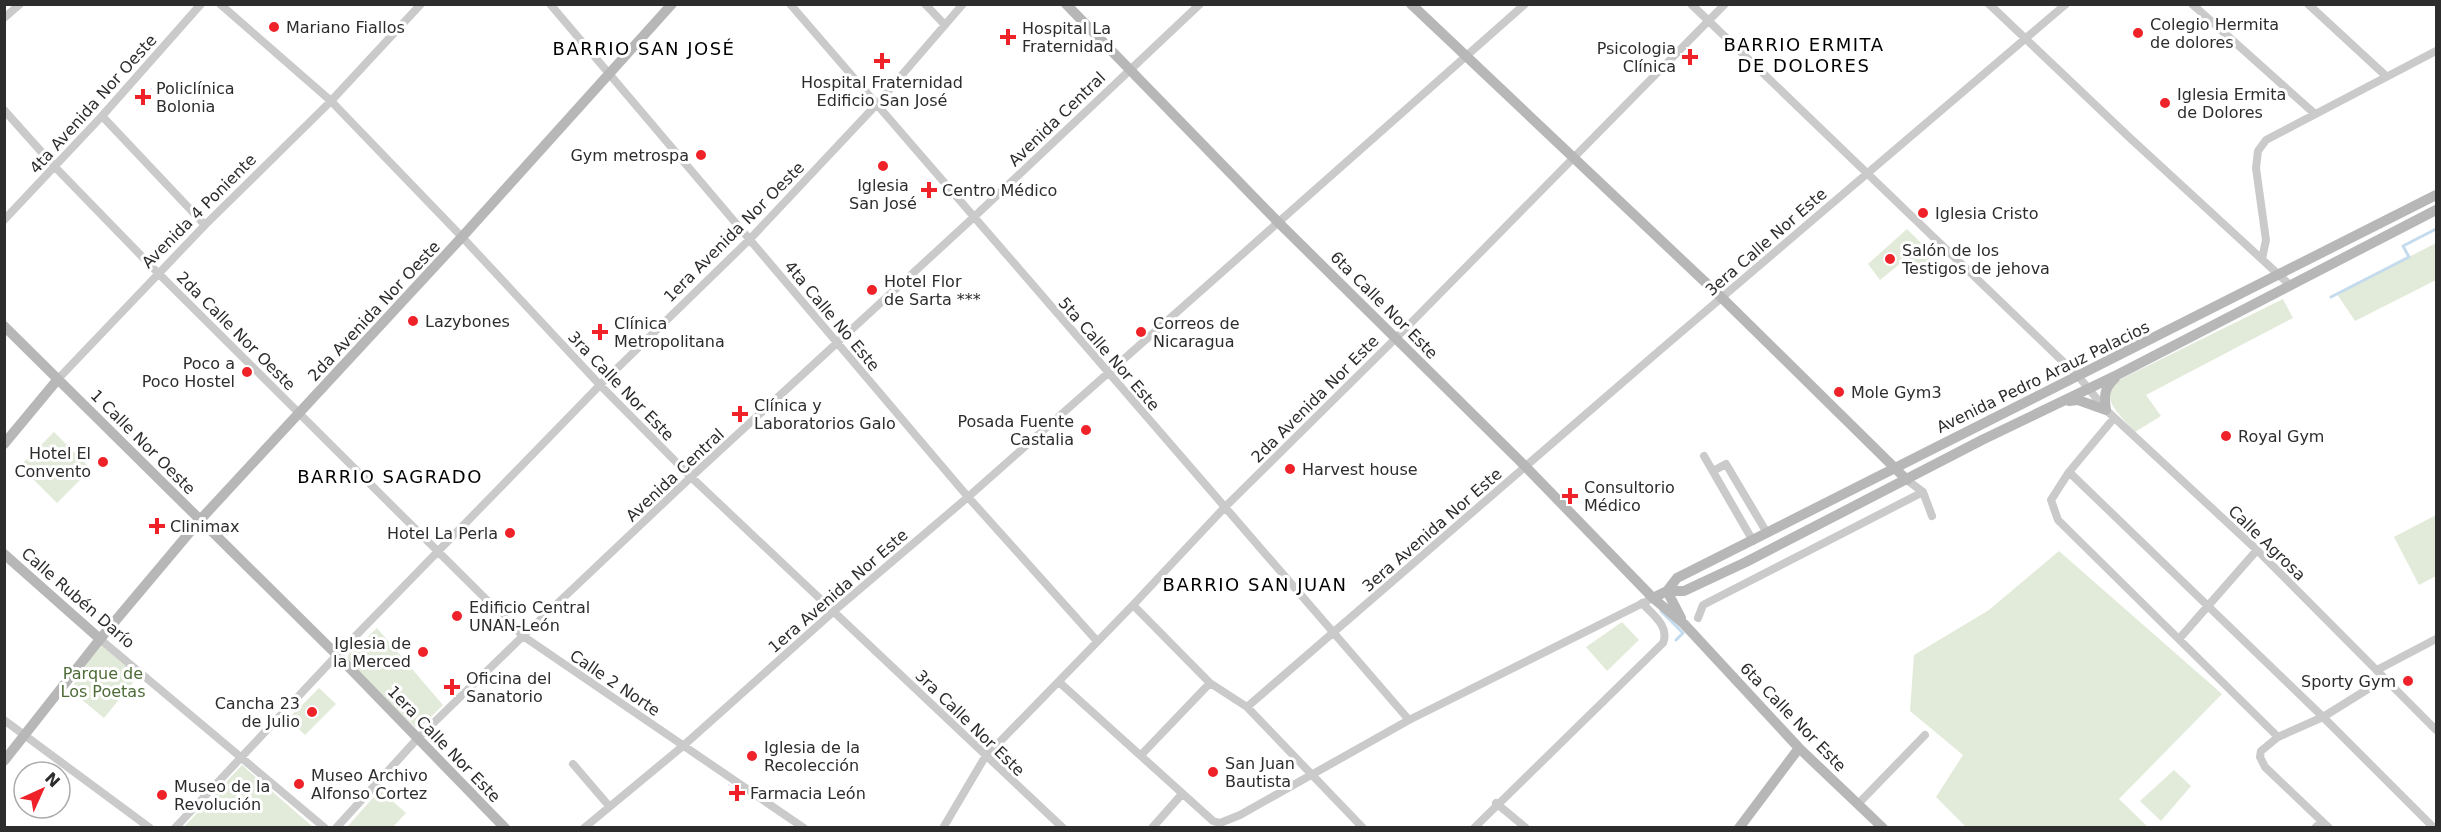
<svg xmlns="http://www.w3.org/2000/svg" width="2441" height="832" font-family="'DejaVu Sans',sans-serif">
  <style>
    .green { fill: #e2ebd9 }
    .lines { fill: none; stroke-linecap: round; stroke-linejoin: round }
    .stream { stroke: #c3dbed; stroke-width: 3 }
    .street { stroke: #cacaca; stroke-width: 8 }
    .secondary { stroke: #b7b7b7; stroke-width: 10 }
    .poi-dot { fill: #f02229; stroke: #fff; stroke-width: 2 }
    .labels { text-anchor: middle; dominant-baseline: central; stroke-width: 6; stroke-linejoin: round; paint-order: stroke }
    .poi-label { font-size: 16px; fill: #2d2d2d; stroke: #fff; text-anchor: start }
    .street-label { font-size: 16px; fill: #2d2d2d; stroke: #fff }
    .park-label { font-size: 16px; fill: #4d6b37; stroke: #fff }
    .neighbourhood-label { font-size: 18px; letter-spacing: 1.5px; fill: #000; stroke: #fff }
  </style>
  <rect width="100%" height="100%" fill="#fff"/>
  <path class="green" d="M1907,229L1934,256L1914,271L1906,259L1880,280L1868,264Z
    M2436,243V280L2355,321L2337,294Z
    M2283,299L2293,318L2146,395L2161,416L2135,432C2121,415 2097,399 2119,380Z
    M54,432L91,469L57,503L20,466Z
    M2436,515V576L2419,585L2394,537Z
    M2059,551L2222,694L2119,799L2148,827H1966L1936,797L1963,755L1910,711L1914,655L1989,610Z
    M1622,622L1639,640L1607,671L1586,647Z
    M377,628L443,705L420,728L415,727L347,661L348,655Z
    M99,644H106L139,675L104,718L70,690Z
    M319,688L336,704L305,735L288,719Z
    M242,765L313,827H184Z
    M2174,770L2191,786L2161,821L2140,801Z
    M380,790L406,813L393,827H347Z"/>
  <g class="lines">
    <path class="stream" d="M2331,297L2409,257L2403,246L2436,229
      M1661,611L1683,633
      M1676,640L1683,633"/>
    <path class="street" d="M220,4L331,101L462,237L600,385L691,477L1063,828
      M550,4L968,497L1097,641
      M790,4L1409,720
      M925,4L945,25
      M1691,4L2079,377L2106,410L2257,550L2436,730
      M1989,4L2130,138L2291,286
      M2192,4L2315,114
      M2308,4L2386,76
      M4,18L20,4
      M4,110L55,167L158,273L523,636L804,828
      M102,116L205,225
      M4,220L102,116L201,4
      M2262,259L2266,240L2256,168L2258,151L2266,140L2436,51
      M58,379L205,225L331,101L421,4
      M2114,418L2069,472L2323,717L2434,828
      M1704,456L1753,541
      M1713,471L1726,464L1767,533
      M2069,472L2051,500L2058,520L2278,737
      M1907,480L1923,492L1932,516
      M1133,605L1210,683L1247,707L1363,828
      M1698,618L1703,605L1923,492
      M100,639L325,828
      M2179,639L2257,550
      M2377,670L2436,639
      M1059,682L1213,821L1220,823L1240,815L1409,720L1653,598
      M1247,707L1659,351L2066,4
      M4,720L150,828
      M1142,754L1210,683
      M573,764L609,806
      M1496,803L1526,828
      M1858,804L1925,735
      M175,828L337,655L600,385L750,239L876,105L963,4
      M336,828L418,738L523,636L691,477L974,217L1200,4
      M584,828L683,746L834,611L968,497L1525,4
      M943,828L985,757L1133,605L1224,508L1400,334L1725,4
      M1152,828L1182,794
      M1474,828L1663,643C1670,626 1652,614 1642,603
      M2315,828L2322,821
      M2329,828L2265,767L2260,757L2261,751L2278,737L2323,717L2384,679"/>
    <path class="secondary" d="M1066,4L1278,222L1525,466L1653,598L1684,624L1799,748L1883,828
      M1411,4L1722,298L1907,480
      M4,326L337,655L505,828
      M2069,401L2078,400L2106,410
      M2106,410C2104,396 2104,388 2115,378
      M4,444L58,379
      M4,554L100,639
      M1667,591L1677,578L2436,195
      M1667,591L1681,618
      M1653,598L1667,591H1684L1746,562L1982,440L2119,374L2436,210
      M4,761L100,639L200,520L462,237L672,4
      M1739,828L1799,748"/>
  </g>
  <g class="poi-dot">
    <circle cx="274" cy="27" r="6"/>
    <circle cx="2138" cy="33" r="6"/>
    <path d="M1005 28h6v6h6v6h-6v6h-6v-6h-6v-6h6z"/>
    <path d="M1687 48h6v6h6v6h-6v6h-6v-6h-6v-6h6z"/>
    <path d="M879 52h6v6h6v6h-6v6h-6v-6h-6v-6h6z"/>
    <path d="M140 88h6v6h6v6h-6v6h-6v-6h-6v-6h6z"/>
    <circle cx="2165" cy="103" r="6"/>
    <circle cx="701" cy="155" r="6"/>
    <circle cx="883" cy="166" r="6"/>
    <path d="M926 181h6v6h6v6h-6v6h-6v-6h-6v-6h6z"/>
    <circle cx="1923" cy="213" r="6"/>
    <circle cx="1890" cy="259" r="6"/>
    <circle cx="872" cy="290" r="6"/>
    <circle cx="413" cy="321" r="6"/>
    <path d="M597 323h6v6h6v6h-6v6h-6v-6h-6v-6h6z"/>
    <circle cx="1141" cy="332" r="6"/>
    <circle cx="247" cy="372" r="6"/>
    <circle cx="1839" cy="392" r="6"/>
    <path d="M737 405h6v6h6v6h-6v6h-6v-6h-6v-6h6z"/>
    <circle cx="1086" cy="430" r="6"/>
    <circle cx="2226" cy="436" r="6"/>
    <circle cx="103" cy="462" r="6"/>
    <circle cx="1290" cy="469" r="6"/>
    <path d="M1567 487h6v6h6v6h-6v6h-6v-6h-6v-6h6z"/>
    <path d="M154 517h6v6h6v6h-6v6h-6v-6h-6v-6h6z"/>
    <circle cx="510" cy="533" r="6"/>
    <circle cx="457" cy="616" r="6"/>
    <circle cx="423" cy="652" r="6"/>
    <circle cx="2408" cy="681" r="6"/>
    <path d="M449 678h6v6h6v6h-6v6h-6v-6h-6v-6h6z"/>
    <circle cx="312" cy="712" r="6"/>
    <circle cx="752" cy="756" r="6"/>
    <circle cx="1213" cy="772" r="6"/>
    <circle cx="299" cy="784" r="6"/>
    <path d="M734 784h6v6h6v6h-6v6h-6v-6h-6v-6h6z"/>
    <circle cx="162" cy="795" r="6"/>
  </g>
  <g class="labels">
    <g class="poi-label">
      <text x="2150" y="24">Colegio Hermita<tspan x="2150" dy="18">de dolores</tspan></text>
      <text x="286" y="27">Mariano Fiallos</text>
      <text x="1022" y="28">Hospital La<tspan x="1022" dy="18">Fraternidad</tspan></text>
      <text x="1676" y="48" text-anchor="end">Psicologia<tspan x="1676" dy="18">Clínica</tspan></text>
      <text x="882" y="82" text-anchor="middle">Hospital Fraternidad<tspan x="882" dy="18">Edificio San José</tspan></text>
      <text x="156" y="88">Policlínica<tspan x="156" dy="18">Bolonia</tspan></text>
      <text x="2177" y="94">Iglesia Ermita<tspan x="2177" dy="18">de Dolores</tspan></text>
      <text x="689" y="155" text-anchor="end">Gym metrospa</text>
      <text x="883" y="185" text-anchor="middle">Iglesia<tspan x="883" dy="18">San José</tspan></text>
      <text x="942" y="190">Centro Médico</text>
      <text x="1935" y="213">Iglesia Cristo</text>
      <text x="1902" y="250">Salón de los<tspan x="1902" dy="18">Testigos de jehova</tspan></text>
      <text x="884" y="281">Hotel Flor<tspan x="884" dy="18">de Sarta ***</tspan></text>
      <text x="425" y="321">Lazybones</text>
      <text x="614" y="323">Clínica<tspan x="614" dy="18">Metropolitana</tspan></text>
      <text x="1153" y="323">Correos de<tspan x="1153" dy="18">Nicaragua</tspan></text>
      <text x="235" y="363" text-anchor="end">Poco a<tspan x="235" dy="18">Poco Hostel</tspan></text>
      <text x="1851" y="392">Mole Gym3</text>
      <text x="754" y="405">Clínica y<tspan x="754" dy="18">Laboratorios Galo</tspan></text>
      <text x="1074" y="421" text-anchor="end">Posada Fuente<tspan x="1074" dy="18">Castalia</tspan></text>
      <text x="2238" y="436">Royal Gym</text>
      <text x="91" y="453" text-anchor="end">Hotel El<tspan x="91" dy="18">Convento</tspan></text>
      <text x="1302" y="469">Harvest house</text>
      <text x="1584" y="487">Consultorio<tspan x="1584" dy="18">Médico</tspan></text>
      <text x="170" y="526">Clinimax</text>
      <text x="498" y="533" text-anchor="end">Hotel La Perla</text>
      <text x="469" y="607">Edificio Central<tspan x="469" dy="18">UNAN-León</tspan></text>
      <text x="411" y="643" text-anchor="end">Iglesia de<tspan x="411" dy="18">la Merced</tspan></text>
      <text x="466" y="678">Oficina del<tspan x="466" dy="18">Sanatorio</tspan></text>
      <text x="2396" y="681" text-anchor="end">Sporty Gym</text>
      <text x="300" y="703" text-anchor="end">Cancha 23<tspan x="300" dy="18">de Julio</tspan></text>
      <text x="764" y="747">Iglesia de la<tspan x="764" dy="18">Recolección</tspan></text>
      <text x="1225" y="763">San Juan<tspan x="1225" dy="18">Bautista</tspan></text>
      <text x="311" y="775">Museo Archivo<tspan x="311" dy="18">Alfonso Cortez</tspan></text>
      <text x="174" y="786">Museo de la<tspan x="174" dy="18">Revolución</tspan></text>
      <text x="750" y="793">Farmacia León</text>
    </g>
    <g class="street-label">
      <text transform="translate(93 104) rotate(-48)">4ta Avenida Nor Oeste</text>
      <text transform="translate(1057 119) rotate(-44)">Avenida Central</text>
      <text transform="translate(199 211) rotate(-45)">Avenida 4 Poniente</text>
      <text transform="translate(734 232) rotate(-45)">1era Avenida Nor Oeste</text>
      <text transform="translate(1766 242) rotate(-41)">3era Calle Nor Este</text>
      <text transform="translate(1384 305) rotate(45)">6ta Calle Nor Este</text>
      <text transform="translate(374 311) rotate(-47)">2da Avenida Nor Oeste</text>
      <text transform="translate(832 316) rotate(50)">4ta Calle No Este</text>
      <text transform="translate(236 331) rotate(45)">2da Calle Nor Oeste</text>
      <text transform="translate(1109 354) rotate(49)">5ta Calle Nor Este</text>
      <text transform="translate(2043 377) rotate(-26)">Avenida Pedro Arauz Palacios</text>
      <text transform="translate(621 386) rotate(46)">3ra Calle Nor Este</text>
      <text transform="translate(1315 399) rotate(-45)">2da Avenida Nor Este</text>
      <text transform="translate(143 442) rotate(45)">1 Calle Nor Oeste</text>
      <text transform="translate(675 475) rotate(-43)">Avenida Central</text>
      <text transform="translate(1432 530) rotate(-41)">3era Avenida Nor Este</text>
      <text transform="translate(2267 543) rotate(44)">Calle Agrosa</text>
      <text transform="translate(838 591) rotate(-41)">1era Avenida Nor Este</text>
      <text transform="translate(78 598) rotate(41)">Calle Rubén Darío</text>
      <text transform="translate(615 683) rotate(34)">Calle 2 Norte</text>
      <text transform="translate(1793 717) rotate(46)">6ta Calle Nor Este</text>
      <text transform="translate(970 723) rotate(44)">3ra Calle Nor Este</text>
      <text transform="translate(444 744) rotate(46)">1era Calle Nor Este</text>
    </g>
    <g class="park-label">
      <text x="103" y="673">Parque de<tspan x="103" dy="18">Los Poetas</tspan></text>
    </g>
    <g class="neighbourhood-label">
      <text x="1804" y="44">BARRIO ERMITA<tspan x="1804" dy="21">DE DOLORES</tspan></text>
      <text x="644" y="48">BARRIO SAN JOSÉ</text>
      <text x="390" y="476">BARRIO SAGRADO</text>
      <text x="1255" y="584">BARRIO SAN JUAN</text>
    </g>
  </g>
  <rect width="2441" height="832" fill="none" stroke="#2d2d2d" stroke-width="12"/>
  <g transform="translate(42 790) rotate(45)"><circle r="28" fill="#ffffff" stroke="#ababab" stroke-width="1.5"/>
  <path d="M0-4.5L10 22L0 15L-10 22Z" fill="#f02229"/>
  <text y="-9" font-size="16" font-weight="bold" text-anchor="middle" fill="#2d2d2d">N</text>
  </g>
</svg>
